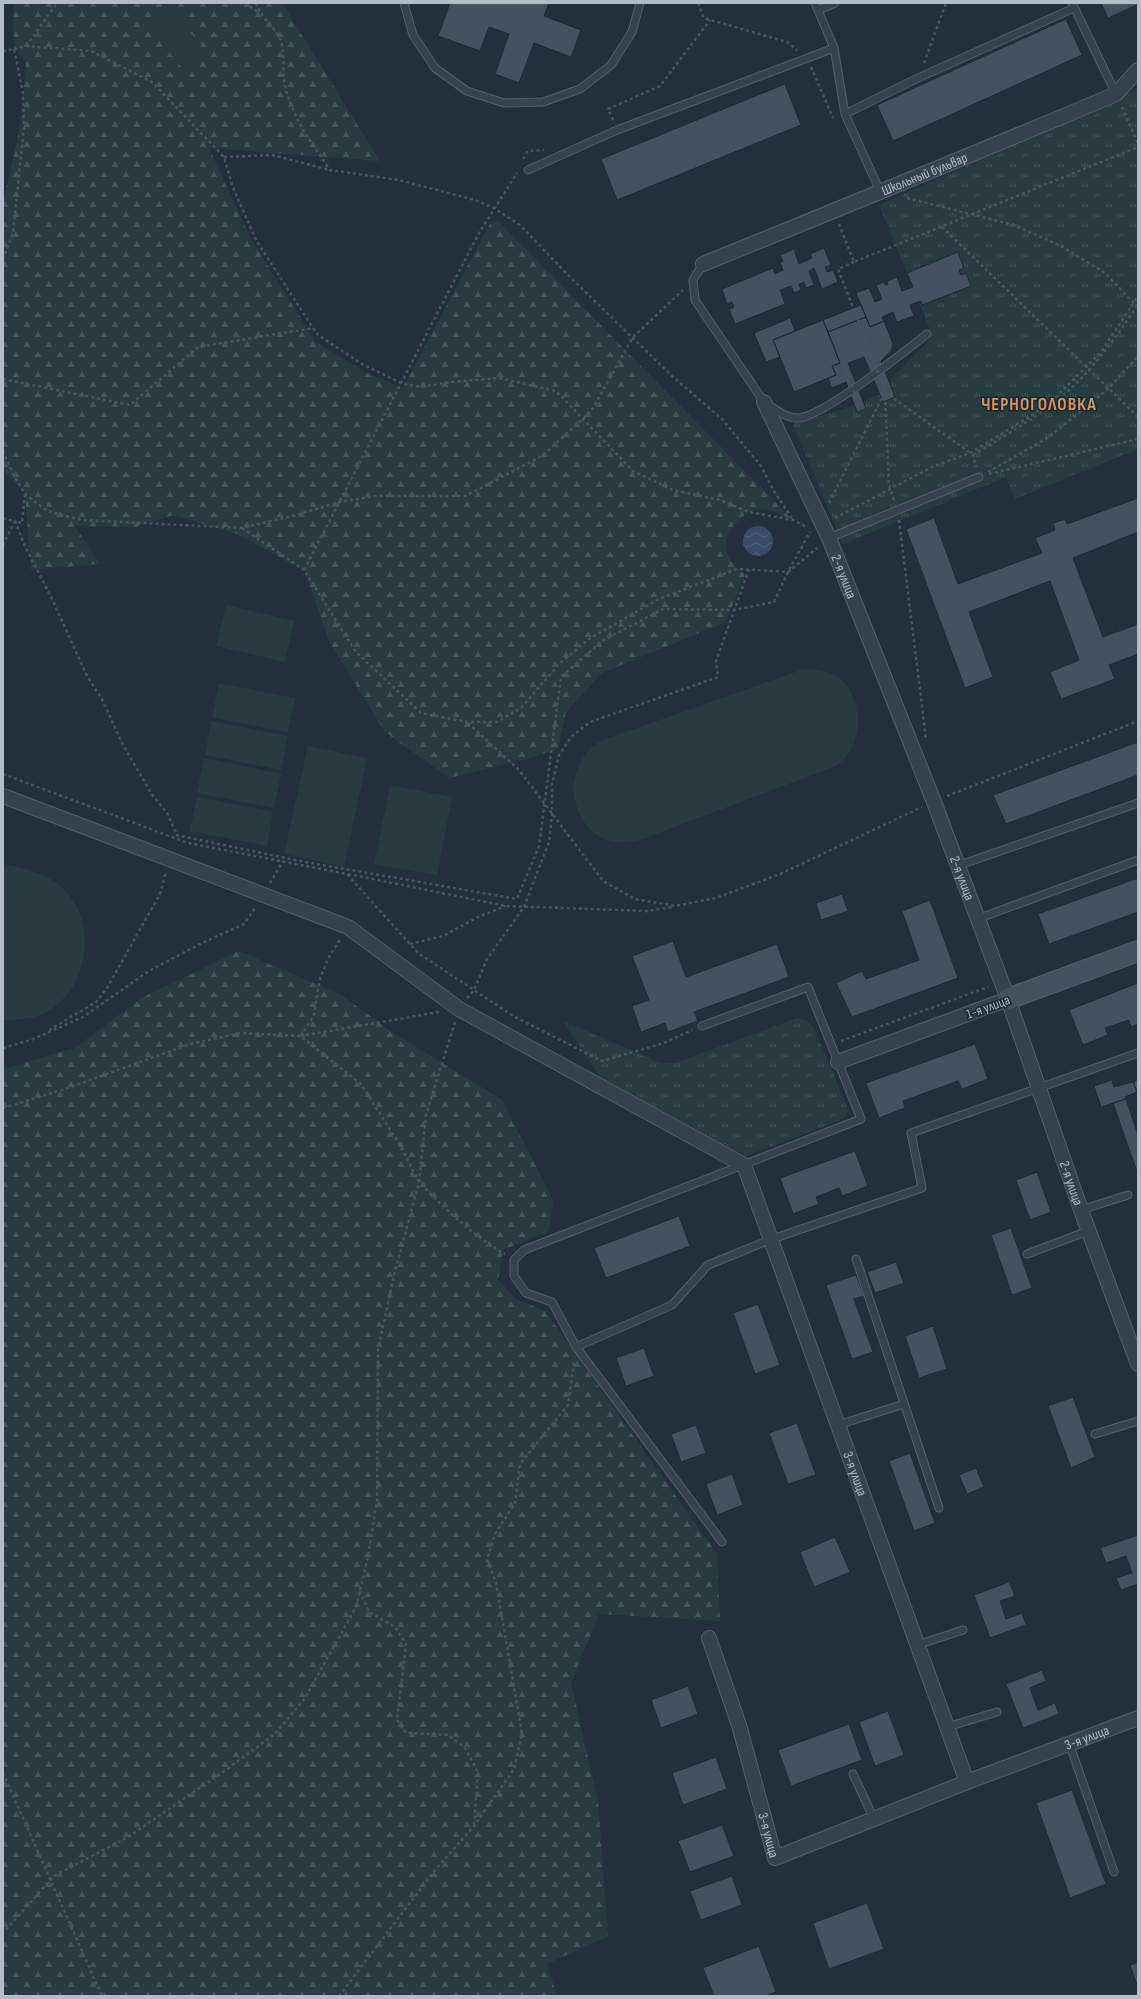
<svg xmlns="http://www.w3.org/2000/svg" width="1141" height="1999" font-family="'Sofia Sans Condensed',sans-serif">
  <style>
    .grass { fill: url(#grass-tufts) }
    .forest { fill: url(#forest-firs) }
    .garden { fill: #263c3f }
    .water { fill: url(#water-waves) }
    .building { fill: #455162; stroke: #1f2835 }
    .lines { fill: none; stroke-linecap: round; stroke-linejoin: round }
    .lane-casing { stroke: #565f6c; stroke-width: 9 }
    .street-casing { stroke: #565f6c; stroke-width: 16 }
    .secondary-casing { stroke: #565f6c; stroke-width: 22 }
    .path { stroke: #44595c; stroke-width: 2.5; stroke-dasharray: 3 3; stroke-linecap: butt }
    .lane { stroke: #38414e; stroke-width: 7 }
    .street { stroke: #38414e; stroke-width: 14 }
    .secondary { stroke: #465061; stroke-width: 20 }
    .path-bridge { stroke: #44595c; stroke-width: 2.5; stroke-dasharray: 3 3; stroke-linecap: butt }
    .labels { text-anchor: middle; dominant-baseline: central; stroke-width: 3; stroke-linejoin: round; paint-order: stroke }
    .street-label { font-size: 14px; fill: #b4bcc9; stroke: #1d2633 }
    .district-label { font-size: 18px; font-weight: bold; letter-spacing: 1px; fill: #d59563; stroke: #1d2633 }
  </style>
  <defs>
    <pattern id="grass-tufts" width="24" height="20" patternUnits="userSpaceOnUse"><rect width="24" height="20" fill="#263c3f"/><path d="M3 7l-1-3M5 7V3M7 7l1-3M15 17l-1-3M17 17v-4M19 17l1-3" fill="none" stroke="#435659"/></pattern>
    <pattern id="forest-firs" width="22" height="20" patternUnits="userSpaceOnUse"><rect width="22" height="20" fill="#263c3f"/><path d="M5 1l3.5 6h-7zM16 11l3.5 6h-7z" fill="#435659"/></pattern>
    <pattern id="water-waves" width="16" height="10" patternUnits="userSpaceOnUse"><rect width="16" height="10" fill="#394c67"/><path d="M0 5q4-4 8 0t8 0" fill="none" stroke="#53647b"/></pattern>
  </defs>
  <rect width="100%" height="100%" fill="#242f3e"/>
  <path class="grass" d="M1138,89V449L1015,499L1006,477L843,544L793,424L859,404L885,392L892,377L933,337L879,205Z
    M797,1018L806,1020L814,1028L847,1106L848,1111L843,1119L746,1156L601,1078L563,1021L661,1063H675Z"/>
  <path class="forest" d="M13,3H282L380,161L209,148L251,239L316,342L365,372L403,388L489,225L497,220L793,520C785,517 775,511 767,510C745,506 721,532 727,553C729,562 738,569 745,574L726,622L602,673L566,712L558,749L533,757L449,778L385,732L329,641L304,570L237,534L174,515L135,527L75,526L100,564L31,570L25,494L3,470V204L20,126L26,61L14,49Z
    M239,951L340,994L392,1032L502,1100L553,1200L549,1231L503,1250L498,1280L516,1299L545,1311L717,1554L720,1621L599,1614L571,1683L598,1801L608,1936L547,1964L557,1996H3V1069L75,1048L143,997Z"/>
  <path class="garden" d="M169,6L207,53L185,71L146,24Z
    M226,605L294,621L285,662L216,646Z
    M804,669C815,670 825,670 835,675C860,691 864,729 849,753C846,758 840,762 836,766L640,840C628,842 615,844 604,839C584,831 571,803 574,782C576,771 581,760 588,751C592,746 600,742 606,739Z
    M219,683L295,698L288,732L212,717Z
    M211,721L288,736L281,770L205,755Z
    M308,746L367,758L344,867L284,854Z
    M204,758L281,774L274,808L197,793Z
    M390,785L452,797L437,875L374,864Z
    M197,797L273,812L267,846L190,831Z
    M3,864C21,867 36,871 52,880C98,908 94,982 50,1010C36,1019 19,1020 3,1020Z"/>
  <path class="water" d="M743 541a15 15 0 1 1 30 0a15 15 0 1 1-30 0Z"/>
  <path class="building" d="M450,3H549L544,16L581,30L571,57L534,43L519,83L495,74L509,34L489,27L480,51L438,36Z
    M1101,3H1136L1137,5L1108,18Z
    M1066,19L1082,55L893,141L877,105Z
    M785,84L801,125L617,200L601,159Z
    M824,248L831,265L825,267L827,272L833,270L838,282L822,289L814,268L809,271L814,285L806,288L804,282L799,284L801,290L794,293L791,286L780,290L785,304L735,324L729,309L734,307L732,302L727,304L722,289L773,268L775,274L783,270L780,262L783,261L780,255L794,249L799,264L812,258L810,254Z
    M958,252L964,268L959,270L961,275L966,273L971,286L922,305L921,301L910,305L914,316L911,317L897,322L893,312L882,317L884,321L870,327L856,293L869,288L875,302L882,299L876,285L884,282L885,285L888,284L887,281L897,277L902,291L913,287L907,273Z
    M861,305L866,317L828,332L823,320Z
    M866,317L870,327L884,321L893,344L891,351L881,361L895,397L883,402L864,357L848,363L866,409L857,412L846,382L832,388L828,378L836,375L832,366L840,363L828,332Z
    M790,318L795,331L773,340L780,357L766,362L754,333Z
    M823,320L840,363L832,366L836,375L794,392L773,340Z
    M1138,498V532L1073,558L1103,637L1138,624V654L1109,665L1115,679L1061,699L1050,672L1079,660L1050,581L969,612L993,677L965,688L906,529L934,518L958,584L1042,553L1035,538L1055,530L1053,523L1065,519L1067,524Z
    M1138,742V775L1006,824L993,795Z
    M1138,878V912L1049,944L1038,914Z
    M842,894L848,911L821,920L816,903Z
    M930,900L958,978L852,1017L836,983L862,971L866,979L919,960L902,911Z
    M673,941L686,977L777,944L789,977L694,1012L698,1021L668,1032L665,1023L641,1032L632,1006L649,1000L632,956Z
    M1138,983V1024L1131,1027L1129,1020L1105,1028L1108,1035L1083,1045L1069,1010Z
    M975,1044L988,1079L962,1089L958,1081L903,1101L905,1108L879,1118L866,1083Z
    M1112,1080L1114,1087L1133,1082L1137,1092L1125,1097L1126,1099L1101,1107L1094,1086Z
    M1138,1080V1092H1137L1133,1082Z
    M1126,1099L1138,1135V1175L1113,1103Z
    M855,1151L868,1186L842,1196L839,1188L816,1197L819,1204L793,1214L780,1178Z
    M1037,1172L1051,1212L1030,1220L1016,1180Z
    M679,1216L690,1246L606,1278L594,1248Z
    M1011,1228L1032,1288L1012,1295L991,1235Z
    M896,1262L904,1283L875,1293L867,1272Z
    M856,1275L864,1296L854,1299L873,1352L852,1359L826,1285Z
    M758,1304L780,1365L755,1374L733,1313Z
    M933,1326L947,1369L919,1378L905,1336Z
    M644,1348L654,1376L626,1386L616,1358Z
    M1073,1397L1095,1457L1071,1468L1048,1406Z
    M797,1423L816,1475L788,1484L769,1433Z
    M696,1425L706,1453L681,1462L671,1434Z
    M910,1453L935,1523L914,1531L889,1461Z
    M976,1468L984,1487L967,1494L959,1475Z
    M732,1474L743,1505L717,1515L706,1484Z
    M1138,1535V1584L1121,1590L1116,1578L1132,1573L1126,1556L1106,1563L1100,1548Z
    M835,1537L850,1572L814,1587L800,1552Z
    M1009,1582L1015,1596L1000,1601L1006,1619L1022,1613L1026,1625L990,1638L974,1595Z
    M1042,1670L1046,1681L1030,1688L1038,1710L1055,1703L1059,1714L1023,1728L1006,1684Z
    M688,1686L698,1714L661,1728L651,1700Z
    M888,1711L904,1755L875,1766L859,1722Z
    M849,1724L862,1760L791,1786L778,1750Z
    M716,1757L727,1789L683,1805L672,1773Z
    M1072,1790L1106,1884L1070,1898L1036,1803Z
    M722,1825L734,1856L690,1872L678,1841Z
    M732,1876L742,1905L701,1920L690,1891Z
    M867,1903L884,1949L829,1969L813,1923Z
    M759,1946L776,1992L765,1996H714L703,1968Z
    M1138,1962V1988L1130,1965Z"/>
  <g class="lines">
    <defs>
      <path id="lane" d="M404,3L413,35L435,68L467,91L504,103L543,102L580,89L611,65L632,32L640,3
        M815,3L834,48L845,114L880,191
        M1072,3L1116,94
        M818,10L835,3
        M845,114L918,78L1074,8
        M528,170L617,130L834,48
        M703,264L693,280L695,300L764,402C774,408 786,419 799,418C825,415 903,353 927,334
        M829,538L979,477
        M957,866L1138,803
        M977,919L1138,860
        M702,1026L808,987L861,1119L524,1250L514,1260V1276L526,1293L552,1302L576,1347L722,1542
        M1081,1210L1128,1195
        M1027,1254L1088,1231
        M856,1259L939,1508
        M576,1347L672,1305L708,1265L772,1239L922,1188L911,1133L1138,1053
        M838,1425L904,1404
        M1095,1434L1138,1421
        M917,1645L963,1630
        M947,1727L997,1712
        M1069,1743L1114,1872
        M853,1774L874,1819"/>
      <g id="street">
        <path id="s1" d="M703,264C841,208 979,152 1116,94L1138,70"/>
        <path id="s2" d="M764,402L829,538L934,802L1008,999L1081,1210L1138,1364"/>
        <path id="s3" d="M3,796L348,927L459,1009L744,1165L967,1782"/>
        <path d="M838,1062L1008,999"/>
        <path id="s4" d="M709,1638L739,1725L775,1858L967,1782L1138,1718"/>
      </g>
      <path id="secondary" d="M1008,999L1138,951"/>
    </defs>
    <use href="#lane" class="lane-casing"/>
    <use href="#street" class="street-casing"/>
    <use href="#secondary" class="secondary-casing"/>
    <path class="path" d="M245,3L258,12
      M256,3C261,18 275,26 281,41C285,55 282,73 285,87C294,120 311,142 330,170L399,180L475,200L494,208L520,225L571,278L672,376L722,419L761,466L774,491L793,520
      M698,3L704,18L787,42L797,50
      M26,46L57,3
      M14,49L25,46L91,51L152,82L224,157L232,185L256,240L313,328L318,335L362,364L401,383L421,387L451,382L499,378L556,391L633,471L673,490L720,500L749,512L793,520L807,527
      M3,51L14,49L23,93L24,127L13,233L3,259
      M924,63L946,3
      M811,67L833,118
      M1122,107L1138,144
      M613,120L608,109L660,86L710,20
      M224,157L272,155L330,170
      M523,159L528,151L544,150
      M907,198L1014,225L1061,246L1105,273L1137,306L1138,310
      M839,224L854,262L1138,147
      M942,227L1138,417
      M854,262L838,269L873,359
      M3,379L130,405L198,347L313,328
      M3,451L13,474L25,494L47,511L82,520L242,528L292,516L340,502L375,496H465L542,456L583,419L593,408L633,337L683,290
      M973,455C1005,435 1039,417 1067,392C1095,367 1116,337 1137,306L1138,301
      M988,472L1049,437L1108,389L1138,356
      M989,474L1138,439
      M894,500L889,486L885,392L973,455L976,467
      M829,503L885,392
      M3,518L16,522
      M835,518L934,466L970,453L1034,414L1057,396L1101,352L1138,296
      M899,520L926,739
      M15,521L24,544L53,601L87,676L102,699L122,743L151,793L167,813L177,835
      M242,528L304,570L356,652L421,713L468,722H497L521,708L560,663L589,639L659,599L737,569L788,572L817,548
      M3,545L15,521L22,523L25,495
      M304,570L479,233L517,173
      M468,723L519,770L603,881L635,899L675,906L716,898L780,874L922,807
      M3,774L188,843L347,874L418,953L515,1017L602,1061L664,1043L692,1030
      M947,796L1138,721
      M176,835L305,862L517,899L539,846L561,677L602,641L663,609L734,610L774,602L788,572L810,532
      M348,874L506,906L647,911L673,907
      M270,883L283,861
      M410,944L443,936L480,916L506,906
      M467,998L474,990L487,959L524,907L549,842L552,815V784L559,755L572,736L590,722L718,677L716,661L749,569
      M455,1022L426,1115L419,1182C445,1209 472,1235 505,1254
      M49,1030L96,1002L107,988L160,894L166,872
      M300,1036L439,1012
      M301,1036L314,1015L320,978L330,955L341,938
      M841,1041L988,987
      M3,1048L31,1040L83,1017L149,971L198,945L244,924L255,908
      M3,1108L68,1088L190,1044L241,1033L300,1036L361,1084L400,1145L419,1182L394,1275L378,1350L377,1500L368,1557L356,1607L305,1698L275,1734L223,1772L128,1837L54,1876L3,1933
      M360,1591L369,1612L395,1627L406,1644L397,1720L406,1733L448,1735L465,1748L478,1772L474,1825
      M3,1773L102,1996
      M339,1996L435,1870L474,1826L514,1769L522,1734L496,1582L487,1560L495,1534L515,1503L520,1464L568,1405L574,1363"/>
    <use href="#lane" class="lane"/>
    <use href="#street" class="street"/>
    <use href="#secondary" class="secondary"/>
    <path class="path-bridge" d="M873,359L885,392
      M845,368L859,404"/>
  </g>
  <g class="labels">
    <g class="street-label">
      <text stroke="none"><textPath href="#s1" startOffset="239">Школьный бульвар</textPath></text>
      <text stroke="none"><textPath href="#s2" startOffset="192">2-я улица</textPath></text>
      <text stroke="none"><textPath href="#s2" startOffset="516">2-я улица</textPath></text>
      <text transform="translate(988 1007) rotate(-20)">1-я улица</text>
      <text stroke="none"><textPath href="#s2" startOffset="840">2-я улица</textPath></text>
      <text stroke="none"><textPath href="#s3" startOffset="1160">3-я улица</textPath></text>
      <text stroke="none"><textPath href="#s4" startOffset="564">3-я улица</textPath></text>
      <text stroke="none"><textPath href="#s4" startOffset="206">3-я улица</textPath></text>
    </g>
    <g class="district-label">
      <text x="1039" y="404">ЧЕРНОГОЛОВКА</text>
    </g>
  </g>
  <rect width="1141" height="1999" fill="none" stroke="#b4bcc9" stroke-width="8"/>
</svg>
